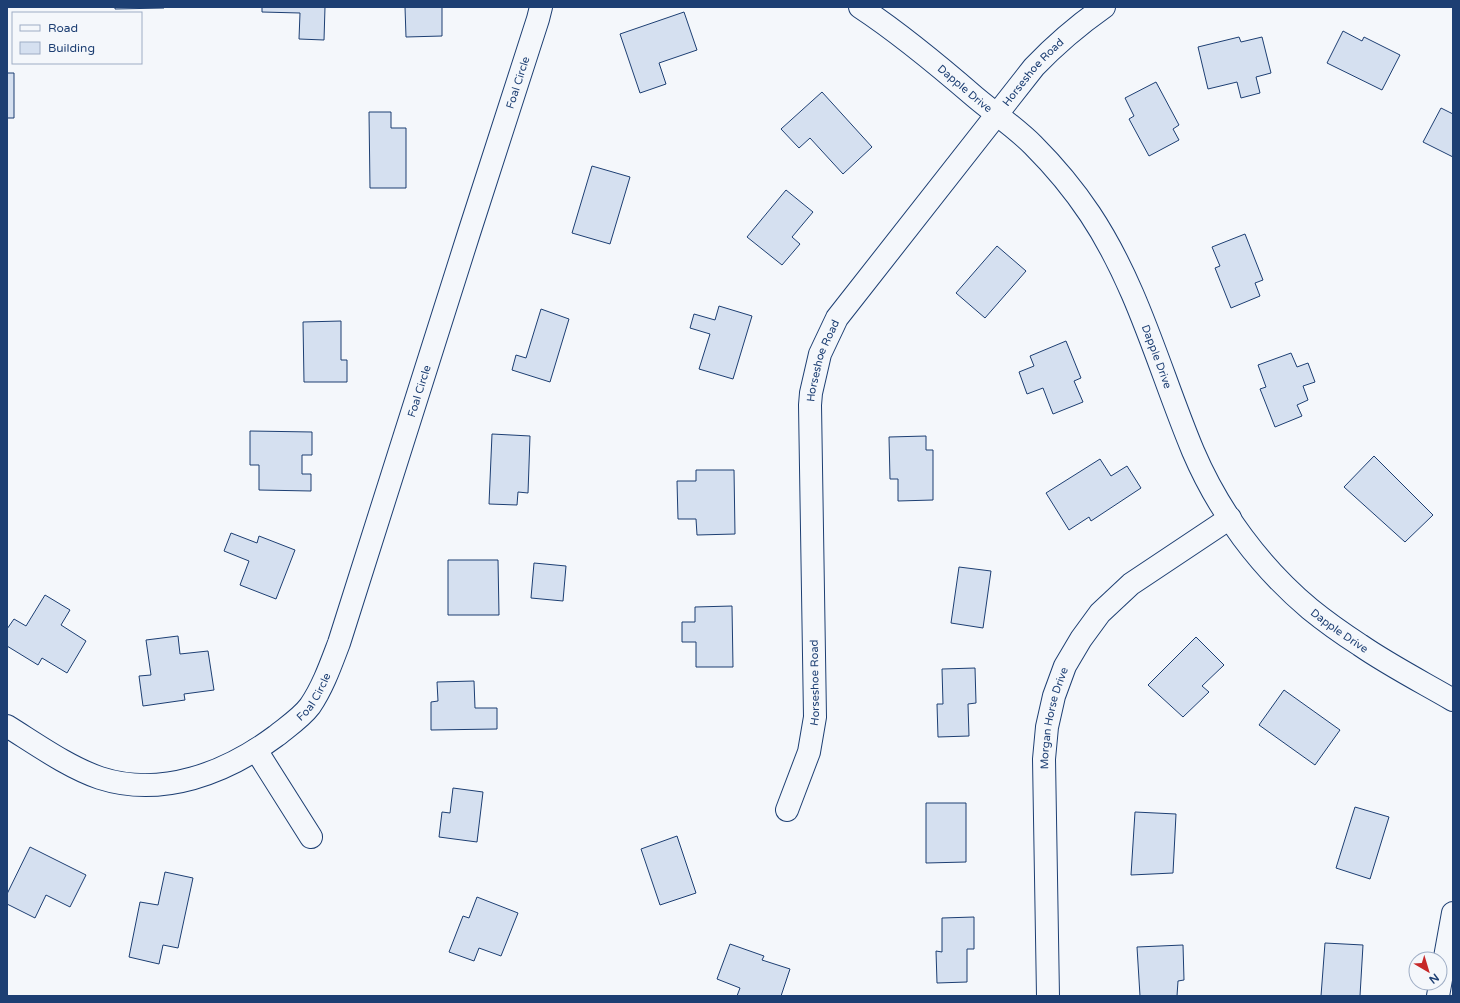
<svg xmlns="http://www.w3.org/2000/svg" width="1460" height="1003" font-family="'Varela Round',sans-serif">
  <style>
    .building { fill: #d5e0f0; stroke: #1d3f73 }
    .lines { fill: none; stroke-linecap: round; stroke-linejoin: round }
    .minor-casing { stroke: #1d3f73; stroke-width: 24 }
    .minor { stroke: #f4f7fb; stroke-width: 22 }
    .labels { text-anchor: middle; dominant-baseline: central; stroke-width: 3; stroke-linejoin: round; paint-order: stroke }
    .street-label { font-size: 11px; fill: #1d3f73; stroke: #f4f7fb }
  </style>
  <rect width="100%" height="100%" fill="#f4f7fb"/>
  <path class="building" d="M115,7H164V8L115,9Z
    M262,7H325L324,40L299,39L300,13L262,12Z
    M405,7H442V36L406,37Z
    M684,12L697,50L659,63L666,84L640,93L620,34Z
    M1343,31L1362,41L1364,37L1400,55L1382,90L1327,63Z
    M1239,37L1241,42L1262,37L1271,73L1256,77L1260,93L1241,98L1237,82L1208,89L1198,47Z
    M7,73H14V118H7Z
    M1156,82L1179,125L1173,129L1179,140L1149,156L1129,119L1134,116L1125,98Z
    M822,92L872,147L843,174L810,138L799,148L781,129Z
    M1441,108L1453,114V157L1423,142Z
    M369,112H391V128H406V188H370Z
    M592,166L630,177L610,244L572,233Z
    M786,190L813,212L792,237L800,244L782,265L747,237Z
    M1245,234L1263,280L1255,283L1260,296L1231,308L1215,268L1220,266L1212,247Z
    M997,246L1026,271L985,318L956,293Z
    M719,306L752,316L733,379L699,369L710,334L690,328L694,314L715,320Z
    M541,309L569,319L550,382L512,370L516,355L526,358Z
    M341,321V360H347V382H304L303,322Z
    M1066,341L1081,378L1074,381L1083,402L1053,414L1043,388L1027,394L1019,372L1034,366L1030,356Z
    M1291,353L1297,367L1308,363L1315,382L1303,386L1308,400L1297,405L1302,416L1275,427L1260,389L1266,387L1258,365Z
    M250,431L312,432V455H302V474H311V491L259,490V465H250Z
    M492,434L530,436L528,493L518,492L517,505L489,504Z
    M926,436V450H933V500L898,501V479H890L889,437Z
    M1374,456L1433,515L1405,542L1344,487Z
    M1100,459L1111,476L1127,466L1141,488L1091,521L1089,517L1069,530L1046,493Z
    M696,470H734L735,534L697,535L696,519H678L677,481H696Z
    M231,533L257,543L259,536L295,550L276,599L240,585L249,561L224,551Z
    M448,560H498L499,615H448Z
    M534,563L566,566L563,601L531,598Z
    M959,567L991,571L983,628L951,623Z
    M45,595L70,610L61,625L86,641L67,673L42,658L38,665L7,646V629L14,619L26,626Z
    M732,606L733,667H696V642H682V622H695V607Z
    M178,636L180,654L208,651L214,690L184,694L185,700L143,706L139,676L151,675L146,640Z
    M1196,637L1224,665L1202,686L1209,692L1183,717L1148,685Z
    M975,668L976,703L968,704L969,736L938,737L937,704H943L942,669Z
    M474,681L475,708H497V729L431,730V702L438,701L437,682Z
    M1284,690L1340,730L1315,765L1259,725Z
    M453,788L483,792L477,842L439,837L442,812L450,813Z
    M926,803H966V862L926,863Z
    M1355,807L1389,817L1370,879L1336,868Z
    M1135,812L1176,814L1173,873L1131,875Z
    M677,836L696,893L660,905L641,849Z
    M30,847L86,875L70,907L46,895L35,918L7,904V894Z
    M165,872L193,878L178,948L163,945L159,964L129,957L140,902L158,905Z
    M477,897L518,913L501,956L479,948L474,961L449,952L463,916L469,918Z
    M974,917V949H967V982L937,983L936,951L942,952V918Z
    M1325,943L1363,945L1360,996H1321Z
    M730,944L764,956L762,960L790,969L781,996H737L740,988L717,979Z
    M1183,945L1184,980L1178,981L1177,996H1140L1137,947Z"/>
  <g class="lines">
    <defs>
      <g id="minor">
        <path id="s1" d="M860,7C901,34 938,65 975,97C994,113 1016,128 1033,145C1054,166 1074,190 1090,214C1138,286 1160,372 1193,451C1219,512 1260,567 1310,609C1326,622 1343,634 1360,645C1389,665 1422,682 1453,700"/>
        <path id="s2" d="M7,726C36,744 68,767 100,778C162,798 226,773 276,736C287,727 301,718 310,706C323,687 331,664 339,643L469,233L538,19L541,7"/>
        <path d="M256,750L311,837"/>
        <path id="s3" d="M787,810L809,752L815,717L810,405L811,393L820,354L837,318L1034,67C1057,43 1077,26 1104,7"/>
        <path id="s4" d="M1048,996L1044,759L1047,727L1054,696L1065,666L1081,639L1100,613L1131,584L1230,518"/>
        <path d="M1438,996L1453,913"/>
      </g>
    </defs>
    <use href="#minor" class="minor-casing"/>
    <use href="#minor" class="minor"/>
  </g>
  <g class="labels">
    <g class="street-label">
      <text stroke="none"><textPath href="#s3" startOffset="816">Horseshoe Road</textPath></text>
      <text stroke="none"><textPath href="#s2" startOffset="998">Foal Circle</textPath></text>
      <text stroke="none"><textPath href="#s1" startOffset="133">Dapple Drive</textPath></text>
      <text stroke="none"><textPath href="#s1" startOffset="469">Dapple Drive</textPath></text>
      <text stroke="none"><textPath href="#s3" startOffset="456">Horseshoe Road</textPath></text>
      <text stroke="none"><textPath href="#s2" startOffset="674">Foal Circle</textPath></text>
      <text stroke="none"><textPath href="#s1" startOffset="805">Dapple Drive</textPath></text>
      <text stroke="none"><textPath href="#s3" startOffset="132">Horseshoe Road</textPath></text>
      <text stroke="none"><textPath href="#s2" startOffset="350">Foal Circle</textPath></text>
      <text stroke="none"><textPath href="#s4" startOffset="279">Morgan Horse Drive</textPath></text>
    </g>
  </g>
  <rect width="1460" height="1003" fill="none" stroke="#1d3f73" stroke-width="16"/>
  <rect x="12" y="12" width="130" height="52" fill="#f4f7fb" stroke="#9eadc5"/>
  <rect x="20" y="25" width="20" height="6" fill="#f4f7fb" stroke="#9eadc5"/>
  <text x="48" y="32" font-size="12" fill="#1d3f73">Road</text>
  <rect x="20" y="42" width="20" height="12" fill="#d5e0f0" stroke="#9eadc5"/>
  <text x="48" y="52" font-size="12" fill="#1d3f73">Building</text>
  <g transform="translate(1428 971) rotate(142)"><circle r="19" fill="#f4f7fb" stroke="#9eadc5"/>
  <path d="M0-3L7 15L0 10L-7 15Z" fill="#c62828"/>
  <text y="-6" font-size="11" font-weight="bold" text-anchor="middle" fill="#1d3f73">N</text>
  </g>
</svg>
